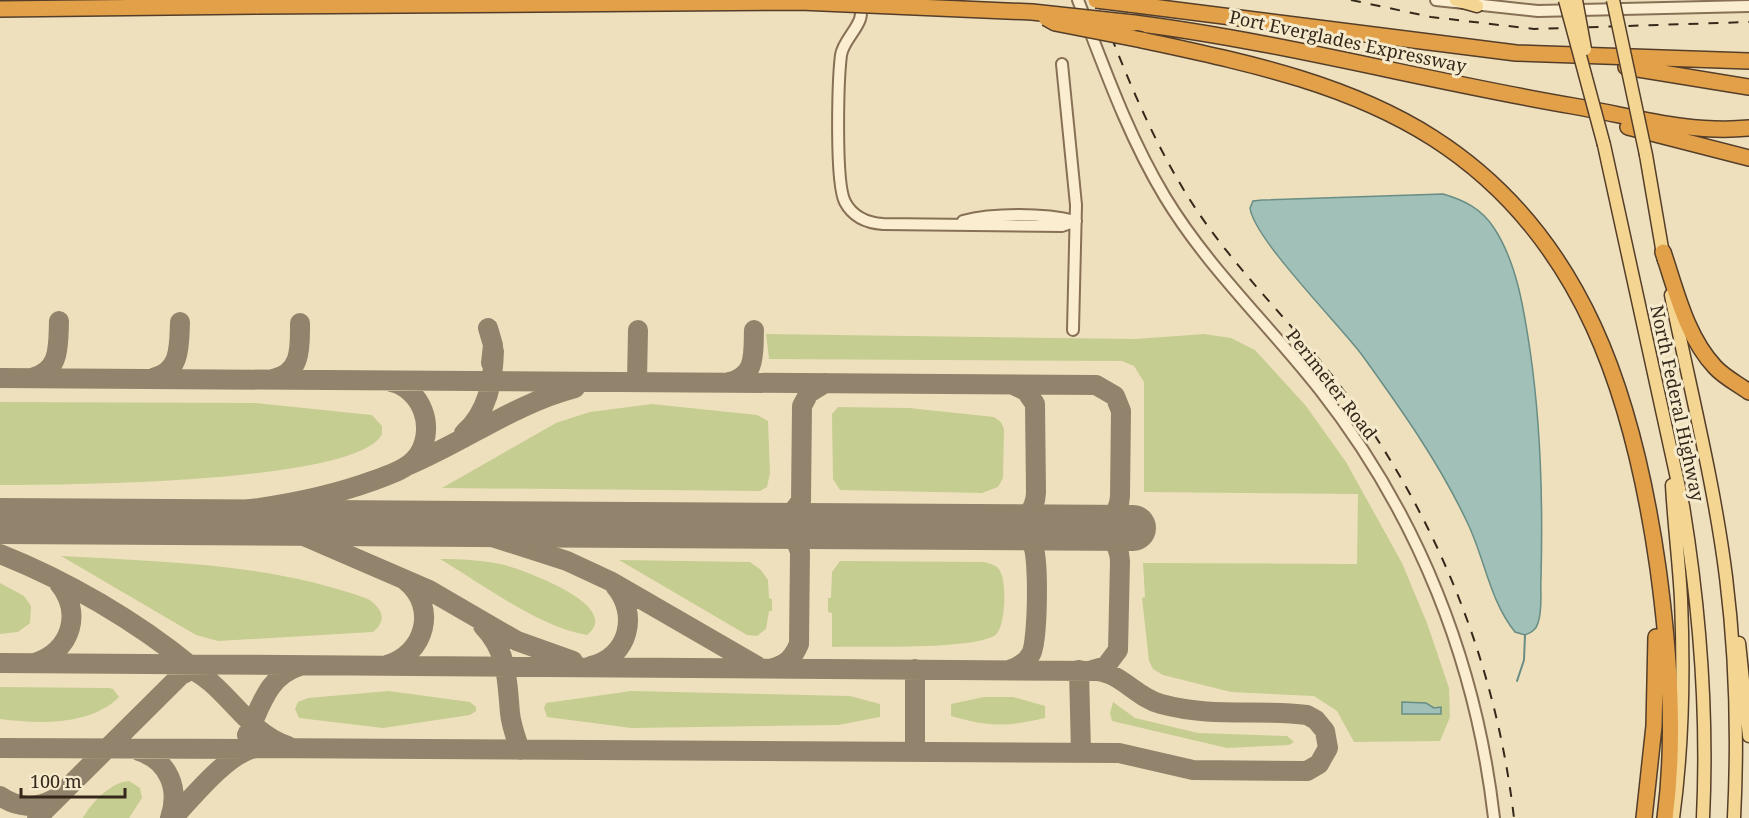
<svg xmlns="http://www.w3.org/2000/svg" width="1749" height="818" font-family="'Noto Serif',serif">
  <style>
    .green { fill: #c5cd91 }
    .water { fill: #a1c0b7; stroke: #688d84; stroke-width: 1.5 }
    .lines { fill: none; stroke-linecap: round; stroke-linejoin: round }
    .stream { stroke: #688d84; stroke-width: 2 }
    .taxiway { stroke: #92846c; stroke-width: 20 }
    .runway { stroke: #92846c; stroke-width: 46 }
    .minor-casing { stroke: #877056; stroke-width: 14 }
    .major-casing { stroke: #543e2a; stroke-width: 15 }
    .highway-casing { stroke: #543e2a; stroke-width: 18 }
    .minor { stroke: #faedd0; stroke-width: 10 }
    .major { stroke: #f4d692; stroke-width: 12 }
    .highway { stroke: #e2a049; stroke-width: 15 }
    .rail { stroke: #35281b; stroke-width: 2; stroke-dasharray: 10 10; stroke-linecap: butt }
    .major-bridge-casing { stroke: #543e2a; stroke-width: 15; stroke-linecap: butt }
    .highway-bridge-casing { stroke: #543e2a; stroke-width: 18; stroke-linecap: butt }
    .major-bridge { stroke: #f4d692; stroke-width: 12 }
    .highway-bridge { stroke: #e2a049; stroke-width: 15 }
    .labels { text-anchor: middle; dominant-baseline: central; stroke-width: 6; stroke-linejoin: round; paint-order: stroke }
    .street-label { font-size: 18px; fill: #35281b; stroke: #f6eacc }
  </style>
  <rect width="100%" height="100%" fill="#efe0bd"/>
  <path class="green" d="M766,334L1136,339L1204,334L1231,338L1255,350L1306,406L1346,462L1402,563L1427,623L1449,688L1450,717L1440,741L1354,742L1337,711L1314,696L1231,692L1163,675L1153,669L1149,661L1142,598L1145,597L1143,563L1357,564L1358,494L1144,492V382L1134,366L1122,361L769,359Z
    M0,402L255,403L372,415L382,426V434C358,484 58,485 0,485Z
    M652,404L757,415L768,421L770,473L767,487L760,491L442,488L556,423L590,412Z
    M838,407L909,408L994,417L1001,422L1004,429L1003,478L998,487L982,493L840,490L833,479L832,414Z
    M61,556C165,562 269,563 368,599C382,608 388,620 373,632L218,641L196,635Z
    M440,559C462,559 483,560 505,565C526,571 624,606 587,635C539,627 482,584 440,559Z
    M619,560L750,562L761,570L768,580L769,598L772,599V611H769L766,629L757,636L747,635Z
    M840,561L984,562C991,564 997,565 1000,571C1007,582 1006,630 994,636C968,650 866,646 832,647V613L828,612V598H831L832,572Z
    M0,583L24,596L31,606L30,623L18,632L0,634Z
    M0,687L109,688L113,689L119,697C90,726 39,724 0,719Z
    M389,691L470,702L476,707V711L470,715L383,728L299,718L295,709L298,702L308,698Z
    M631,691L850,696L880,704V717L838,725L631,728L547,717L544,708L546,703Z
    M984,697H1013L1045,706V718C1007,727 989,727 951,716V704Z
    M1113,702L1135,718L1198,733L1287,736L1294,742L1289,745L1227,748L1112,721L1110,713Z
    M129,781L140,788L142,798L129,818H83C91,803 111,782 129,781Z"/>
  <path class="water" d="M1443,194C1464,200 1482,209 1494,228C1517,263 1524,310 1530,350C1541,425 1543,502 1541,578C1540,592 1543,608 1538,623C1536,630 1532,632 1525,635L1515,632C1490,601 1485,560 1468,524C1440,464 1401,409 1362,355C1338,323 1254,239 1250,208L1253,201L1262,200Z
    M1402,702L1426,703L1434,708L1441,707V714H1402Z"/>
  <g class="lines">
    <path class="stream" d="M1517,681L1524,660L1525,635"/>
    <path class="taxiway" d="M488,328L493,345L491,363
      M0,378L1096,385L1115,396L1121,411L1120,496C1119,515 1107,522 1090,528
      M32,378C61,370 58,346 59,321
      M153,378C181,371 179,347 180,322
      M273,379C302,373 300,347 300,323
      M637,382L638,330
      M730,382C757,375 753,353 754,330
      M464,433C488,412 493,381 494,351
      M409,465C466,441 514,404 575,388
      M86,521C183,516 283,514 375,480C388,475 405,470 415,459C426,447 429,427 423,411C418,397 406,385 391,382
      M274,523L429,590L517,641L573,661
      M392,523L492,537L567,561L610,581L757,666
      M765,525L788,518L801,501L802,406L809,393L825,383
      M762,526C781,528 794,532 800,552L799,644C793,658 787,664 773,668
      M1007,527C1018,530 1027,535 1033,546C1039,558 1038,642 1031,654C1026,663 1019,667 1009,670
      M1007,527C1024,521 1035,512 1036,493L1035,404L1026,391L1013,385
      M1090,528C1108,532 1119,542 1120,561L1118,650L1106,666L1092,670
      M0,554C66,580 138,622 192,667
      M483,626C508,652 507,680 510,713C511,725 516,738 520,750
      M0,663L1097,671C1121,673 1137,698 1161,704C1213,718 1256,709 1307,715L1316,720L1325,731L1328,748L1319,764L1307,771L1193,770L1119,753L257,748C229,751 192,798 173,818
      M35,663C72,650 83,612 58,582
      M387,665C425,654 438,607 406,581
      M184,666C225,681 244,732 288,746
      M591,666C629,657 639,614 615,586
      M1079,670L1081,753
      M247,735C261,707 267,676 300,666
      M0,748L249,749
      M139,751C169,761 180,789 170,818
      M915,752V669
      M0,796C17,808 36,809 54,799
      M37,818L181,675L199,666"/>
    <path class="runway" d="M0,521L1133,528"/>
    <defs>
      <path id="minor" d="M861,0C861,6 862,13 860,19C856,31 843,42 841,55C838,80 835,183 845,202C853,217 867,223 883,224L1062,226L1076,221
        M1078,0C1104,67 1128,136 1165,197C1208,268 1269,325 1320,390C1418,515 1476,661 1494,818
        M1436,0L1538,11L1749,6
        M1062,64L1076,205L1073,330
        M963,221C992,213 1045,213 1075,221"/>
      <path id="major" d="M1456,0L1477,6
        M1604,145L1683,506C1700,610 1708,712 1703,818
        M1646,155L1664,260
        M1671,295C1690,389 1714,482 1726,577C1736,657 1738,737 1734,818
        M1672,485C1674,523 1679,561 1681,599C1684,672 1683,745 1673,818
        M1739,643L1749,736"/>
      <path id="highway" d="M1129,4L1516,53L1749,61
        M0,9L258,6
        M1134,23C1283,42 1426,81 1573,106C1632,116 1688,134 1749,128
        M1142,40C1243,62 1345,82 1433,138C1585,235 1634,400 1658,568C1669,650 1676,736 1665,818
        M1626,67L1749,87
        M1628,127L1749,158
        M1663,252C1676,290 1686,336 1715,367C1724,377 1738,384 1749,392
        M1644,818L1654,726L1656,637"/>
    </defs>
    <use href="#minor" class="minor-casing"/>
    <use href="#major" class="major-casing"/>
    <use href="#highway" class="highway-casing"/>
    <use href="#minor" class="minor"/>
    <use href="#major" class="major"/>
    <use href="#highway" class="highway"/>
    <path class="rail" d="M1097,0C1124,70 1151,139 1192,203C1232,265 1285,316 1331,374C1431,503 1495,655 1514,818
      M1107,0L1121,39
      M1351,0L1431,17L1534,29L1749,22"/>
    <defs>
      <path id="major-bridge" d="M1565,0L1604,145
        M1576,0L1585,49
        M1613,0L1646,155"/>
      <path id="highway-bridge" d="M1096,0L1129,4
        M258,6L800,2L1032,12L1134,23
        M1046,18L1055,23L1142,40"/>
    </defs>
    <use href="#major-bridge" class="major-bridge-casing"/>
    <use href="#highway-bridge" class="highway-bridge-casing"/>
    <use href="#major-bridge" class="major-bridge"/>
    <use href="#highway-bridge" class="highway-bridge"/>
  </g>
  <g class="labels">
    <g class="street-label">
      <text transform="translate(1348 41) rotate(12)">Port Everglades Expressway</text>
      <text transform="translate(1332 384) rotate(52)">Perimeter Road</text>
      <text transform="translate(1678 403) rotate(78)">North Federal Highway</text>
    </g>
  </g>
  <path d="M21 788v9h104v-9" fill="none" stroke="#35281b" stroke-width="3"/>
  <text x="30" y="788" font-size="18" fill="#35281b" stroke="#f6eacc" stroke-width="4.5" paint-order="stroke">100 m</text>
</svg>
